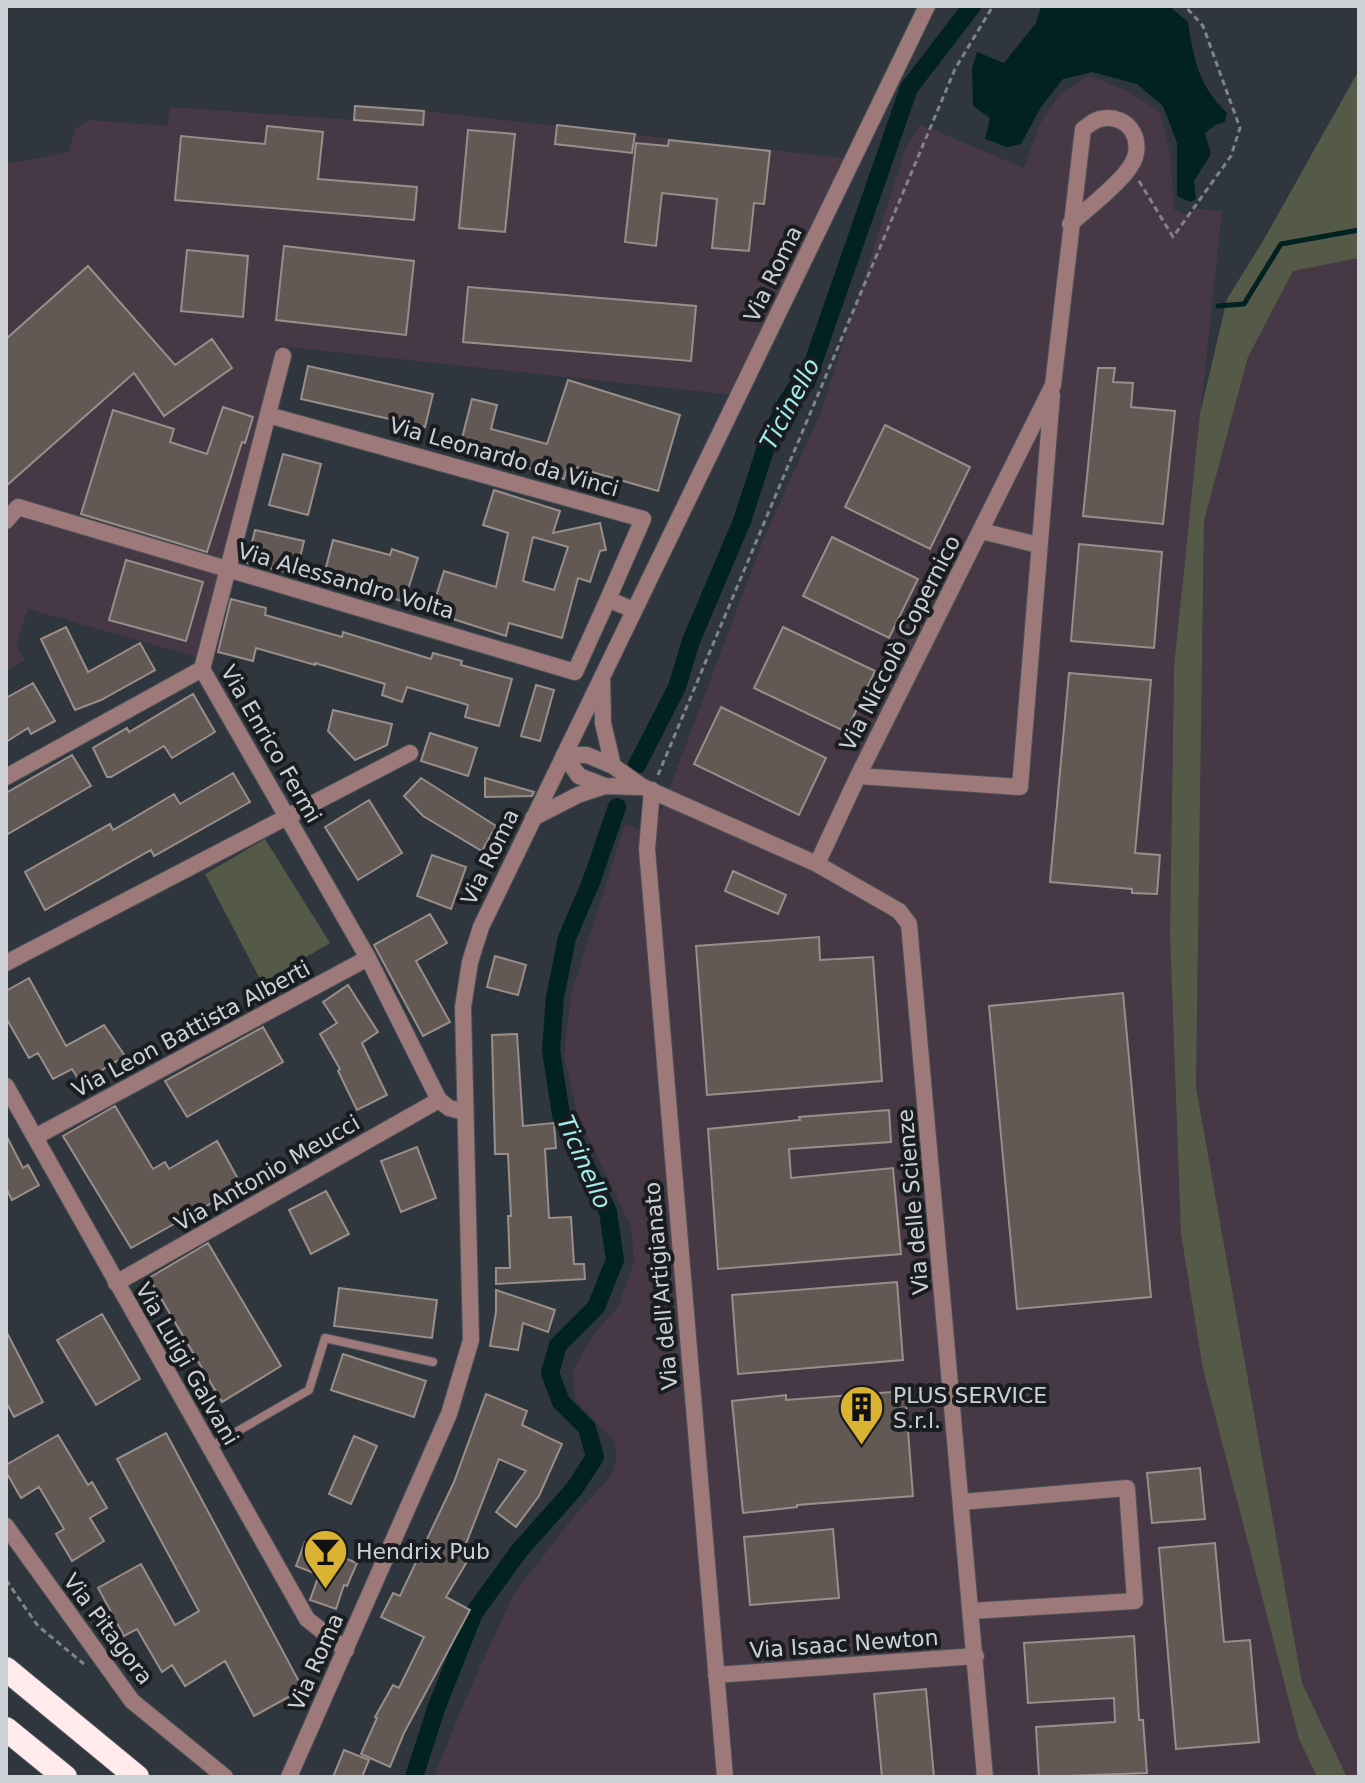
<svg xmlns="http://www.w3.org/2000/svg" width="1365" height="1783" font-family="'DejaVu Sans',sans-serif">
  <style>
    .industrial { fill: #463845 }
    .green { fill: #555947 }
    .water { fill: #022121 }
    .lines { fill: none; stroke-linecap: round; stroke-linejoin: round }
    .stream { stroke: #022121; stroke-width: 5 }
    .canal { stroke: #022121; stroke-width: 18 }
    .building { fill: #635954; stroke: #998e89; stroke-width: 2; fill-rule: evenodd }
    .service-casing { stroke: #4b5259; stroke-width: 10 }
    .minor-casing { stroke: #4b5259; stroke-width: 18 }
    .tertiary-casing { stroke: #4b5259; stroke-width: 18 }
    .motorway-casing { stroke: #4b5259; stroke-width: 26 }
    .path { stroke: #7f848a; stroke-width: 3; stroke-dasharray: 6 4; stroke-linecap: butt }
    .service { stroke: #9e7979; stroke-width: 8 }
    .minor { stroke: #9e7979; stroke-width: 16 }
    .tertiary { stroke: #9e7979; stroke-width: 16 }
    .motorway { stroke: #ffebeb; stroke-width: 24 }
    .labels { text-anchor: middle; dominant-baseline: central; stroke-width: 8; stroke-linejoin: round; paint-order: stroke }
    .street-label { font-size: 22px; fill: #cdd1d6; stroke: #1a1d20 }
    .poi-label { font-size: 22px; fill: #cdd1d6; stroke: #1a1d20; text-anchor: start }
    .water-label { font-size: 24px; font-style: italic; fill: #a0ecee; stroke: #1a1d20 }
  </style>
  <rect width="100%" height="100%" fill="#2f363d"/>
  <path class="industrial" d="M1089,76L1128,91L1160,112L1170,154L1174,210L1185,214L1196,209L1222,211L1174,667L1170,933L1299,1739L1317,1777H434L465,1700L513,1595L575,1515L611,1476L617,1457L614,1441L575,1400L573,1370L593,1335L618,1307L634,1262L631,1227L578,1117L564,1057L571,994L625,824L652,834L764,538L821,412L905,150L920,124L1024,168L1041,122L1061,93Z
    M355,106L424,111L843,158L734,395L279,346L200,658L28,609L16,645L25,660L6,671V164L69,152L75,129L88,120L168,126L170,107L354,120Z
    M1359,258V1777H1347L1302,1683L1196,1087L1204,521L1248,357L1293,270Z"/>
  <path class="green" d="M1359,70V258L1293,271L1248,357L1204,521L1196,1087L1302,1683L1347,1777H1317L1299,1739L1203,1369L1181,1234L1170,933L1174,667L1200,414L1227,299L1263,241Z
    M265,839L330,943L262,983L205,874Z"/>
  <path class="water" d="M1041,6H1169L1188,22C1194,60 1198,85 1227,113L1225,122L1215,125L1205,133L1211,154L1194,181L1196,199L1190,202L1177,196V143L1163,106L1137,84L1092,72L1063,79L1041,107L1021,144L1007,147L985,139L990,118L973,106L972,68L977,52L1004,63L1036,23Z"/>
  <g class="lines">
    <path class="stream" d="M1218,306L1244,304L1281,244L1359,230"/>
    <path class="canal" d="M637,765L677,687L691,641L742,521L768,441L787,402L799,384L806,383L909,88L972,6
      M414,1777L437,1706L474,1613L519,1551L574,1489L595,1457L587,1428L561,1402L550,1373L558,1345L596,1307L615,1260L608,1212L561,1115L551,1050L555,997L567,938L591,882L617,807"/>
  </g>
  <path class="building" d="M355,106L424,111L423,125L354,120Z
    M557,125L635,134L632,153L555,144Z
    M267,126L323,132L318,179L417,187L414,220L175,200L181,136L265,144Z
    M468,130L515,134L505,232L459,228Z
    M669,140L770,151L764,204L754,203L749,251L712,248L717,199L662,193L656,246L625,242L636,143L668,146Z
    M284,246L414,261L406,335L276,320Z
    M187,250L248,256L243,317L181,311Z
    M88,266L175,365L212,339L232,368L164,416L134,373L6,486V339Z
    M468,287L696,306L691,361L463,342Z
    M308,366L433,394L425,427L301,399Z
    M1098,368H1115L1113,382L1133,383L1131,407L1175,411L1163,524L1083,516Z
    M568,380L680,415L658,491L568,465L564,479L519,465V468L496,462L498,451L461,442L472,399L497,405L491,429L547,444Z
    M223,407L253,417L245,443L242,442L207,552L81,514L113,410L174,429L170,442L207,454Z
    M885,425L970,467L930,549L845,507Z
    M283,454L321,464L308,515L269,505Z
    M494,490L560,511L553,533L600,523L606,550L600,551L590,582L578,578L562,638L509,623L506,636L431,612L444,571L496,587L508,533L483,525ZM533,537L568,547L554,590L523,581Z
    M255,530L304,541L296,574L247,563Z
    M832,537L918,579L889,638L803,596Z
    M333,540L390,555L392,549L418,558L404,602L359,587L357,592L322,583Z
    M1079,544L1162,552L1154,648L1071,641Z
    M126,560L203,582L186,641L109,620Z
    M231,599L266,608L265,615L342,637L343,632L431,659L433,653L462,661L461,665L512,679L499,726L465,717L468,705L407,687L402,702L382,695L385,684L315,663V665L256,648L253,661L218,652Z
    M66,627L88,672L140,643L155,670L101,700L75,710L41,639Z
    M783,627L875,671L846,732L754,688Z
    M1069,673L1151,680L1135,853L1160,855L1157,894L1132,893V889L1050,882Z
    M33,683L55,721L31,734L28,728L6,742V698Z
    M536,685L554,690L540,741L521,736Z
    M193,694L215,732L172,758L164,746L111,777H107L93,748L127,728L129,732Z
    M721,707L826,758L799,815L694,764Z
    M333,710L392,724L387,745L355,760L328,731Z
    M430,733L477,748L468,776L421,761Z
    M72,755L91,786L6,835V793Z
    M233,773L250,802L154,856L151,850L45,910L25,872L110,824L113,830L174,794L180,804Z
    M421,778L496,826L482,851L423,816L404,796Z
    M485,778L534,792L532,796L485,797Z
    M369,800L402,853L358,880L325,827Z
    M432,855L466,867L451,909L417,896Z
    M733,871L786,895L778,914L725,891Z
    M430,914L447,943L416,961L450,1022L423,1036L374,945Z
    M819,937L820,960L873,957L882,1081L707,1095L696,946Z
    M495,956L526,965L518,995L487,987Z
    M29,978L66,1046L104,1025L125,1056L81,1083L72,1069L53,1079L38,1053L29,1058L6,1018V991Z
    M348,985L378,1032L362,1043L387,1095L357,1110L338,1071L340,1069L320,1034L337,1023L323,1002Z
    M1123,993L1151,1297L1017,1309L989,1006Z
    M263,1027L283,1062L187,1117L165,1081Z
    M517,1034L523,1126L554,1123L556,1148L545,1149L549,1218L571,1217L574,1264H584L585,1279L496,1284V1268H510L508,1216H511L508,1154H495L492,1035Z
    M115,1106L153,1169L165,1162L169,1169L217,1141L242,1186L131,1248L63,1136Z
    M889,1110L891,1142L789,1149L791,1178L893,1168L901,1254L718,1269L708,1129L800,1120L799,1117Z
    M6,1135L23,1168L28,1165L39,1185L12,1200L6,1188Z
    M417,1147L436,1198L401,1212L381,1161Z
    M326,1191L349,1234L311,1254L289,1210Z
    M208,1243L281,1366L222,1402L149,1278Z
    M897,1282L903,1360L738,1374L732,1295Z
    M339,1288L437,1300L432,1338L334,1326Z
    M496,1290L555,1310L548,1332L523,1323L518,1350L490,1346L496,1312Z
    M102,1314L140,1379L96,1405L57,1340Z
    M6,1331L43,1402L14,1417L6,1402Z
    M343,1354L426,1381L414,1417L331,1390Z
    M905,1391L913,1496L797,1505V1507L743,1513L732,1401L786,1395V1400Z
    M486,1394L527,1411L522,1425L562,1444L539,1496L516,1527L496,1512L526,1471L499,1459L462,1554L469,1558L446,1597L470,1610L404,1733L390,1767L361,1754L377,1718L375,1717L393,1685L399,1688L424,1637L381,1617L393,1593L400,1596L454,1482Z
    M166,1433L303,1689L254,1716L225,1661L185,1686L172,1665L162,1672L137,1629L124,1636L98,1588L141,1564L175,1625L199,1611L117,1459Z
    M58,1435L88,1485L92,1482L107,1508L90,1518L104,1541L72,1561L56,1534L64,1529L39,1487L21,1498L6,1472V1465Z
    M354,1436L377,1446L351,1504L329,1494Z
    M1200,1468L1205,1519L1152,1523L1147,1473Z
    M833,1529L839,1598L750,1605L744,1537Z
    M305,1542L357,1563L347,1586L344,1585L336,1609L310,1600L319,1575L296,1566Z
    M1215,1543L1224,1642L1250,1640L1259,1742L1176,1749L1159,1548Z
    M1134,1636L1139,1720H1143L1147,1773L1039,1777L1036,1727L1115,1722L1114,1698L1028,1703L1024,1643Z
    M926,1689L934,1777H882L874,1694Z
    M344,1750L369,1760L362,1777H333Z"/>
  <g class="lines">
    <defs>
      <path id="service" d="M210,1447L309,1390L325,1338L433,1362"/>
      <path id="minor" d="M283,356L202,669L368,958L439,1100L449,1108L464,1112
        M268,415L643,519L608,599
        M6,521L18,507L575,672L608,599L633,610
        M981,531L1038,545
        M602,677L603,723L613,766
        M564,755H587L613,766L643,787L817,864L899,911L909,924L985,1777
        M564,755L579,776L605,786L641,787
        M858,776L1020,787L1052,395
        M6,777L202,669
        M652,790L647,849L725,1777
        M533,818L578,795L605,786
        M817,864L858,776L1053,385L1083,129C1088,126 1094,120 1100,119C1129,112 1147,143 1130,167C1120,183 1086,210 1070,224
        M6,963L410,753
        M6,1086L307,1619L346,1650
        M35,1137L368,958
        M116,1283L439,1100
        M961,1502L1127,1488L1135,1601L971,1611
        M6,1526L132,1701L225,1777
        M716,1675L976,1656"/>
      <path id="tertiary" d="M289,1777L449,1414L471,1340L463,1007L470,962L481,927L927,6"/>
      <path id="motorway" d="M6,1669L137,1777
        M6,1729L65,1777"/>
    </defs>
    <use href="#service" class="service-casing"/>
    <use href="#minor" class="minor-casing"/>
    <use href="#tertiary" class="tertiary-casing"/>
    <use href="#motorway" class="motorway-casing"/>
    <path class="path" d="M1139,181L1173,237L1231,156L1240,128L1203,26L1185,6
      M658,775L955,69L993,6
      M6,1580L38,1626L84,1664"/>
    <use href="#service" class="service"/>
    <use href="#minor" class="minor"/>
    <use href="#tertiary" class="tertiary"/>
    <use href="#motorway" class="motorway"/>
  </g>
  <defs>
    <symbol id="building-pin" viewBox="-11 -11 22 30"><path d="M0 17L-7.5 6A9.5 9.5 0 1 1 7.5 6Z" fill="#dbb333" stroke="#1a1d20"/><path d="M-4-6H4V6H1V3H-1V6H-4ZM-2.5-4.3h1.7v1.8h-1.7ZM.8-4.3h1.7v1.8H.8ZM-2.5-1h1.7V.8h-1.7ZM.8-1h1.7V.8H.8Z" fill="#111"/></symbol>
    <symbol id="bar-pin" viewBox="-11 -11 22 30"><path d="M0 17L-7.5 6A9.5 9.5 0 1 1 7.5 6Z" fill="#dbb333" stroke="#1a1d20"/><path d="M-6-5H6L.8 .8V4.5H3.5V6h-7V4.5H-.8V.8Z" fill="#111"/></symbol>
  </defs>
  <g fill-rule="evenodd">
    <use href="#building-pin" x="836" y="1382" width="51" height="69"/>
    <use href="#bar-pin" x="300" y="1526" width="51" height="69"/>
  </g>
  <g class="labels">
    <g class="street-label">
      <text transform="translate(773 274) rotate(-64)">Via Roma</text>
      <text transform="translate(504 457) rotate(16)">Via Leonardo da Vinci</text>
      <text transform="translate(346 581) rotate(16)">Via Alessandro Volta</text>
      <text transform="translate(900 643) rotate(-63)">Via Niccolò Copernico</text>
      <text transform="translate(271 744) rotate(60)">Via Enrico Fermi</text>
      <text transform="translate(490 857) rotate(-64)">Via Roma</text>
      <text transform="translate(191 1029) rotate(-28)">Via Leon Battista Alberti</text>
      <text transform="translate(267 1173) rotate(-30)">Via Antonio Meucci</text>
      <text transform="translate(913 1202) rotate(-95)">Via delle Scienze</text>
      <text transform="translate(661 1286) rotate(-95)">Via dell'Artigianato</text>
      <text transform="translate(187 1364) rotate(60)">Via Luigi Galvani</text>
      <text transform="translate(108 1629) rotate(53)">Via Pitagora</text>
      <text transform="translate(844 1644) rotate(-4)">Via Isaac Newton</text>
      <text transform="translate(316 1662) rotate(-66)">Via Roma</text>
    </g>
    <g class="poi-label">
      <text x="893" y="1395">PLUS SERVICE<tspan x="893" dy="25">S.r.l.</tspan></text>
      <text x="356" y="1551">Hendrix Pub</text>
    </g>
    <g class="water-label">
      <text transform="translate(790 404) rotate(-62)">Ticinello</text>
      <text transform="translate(584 1162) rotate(66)">Ticinello</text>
    </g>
  </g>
  <rect width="1365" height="1783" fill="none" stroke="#cdd1d6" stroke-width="16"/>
</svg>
